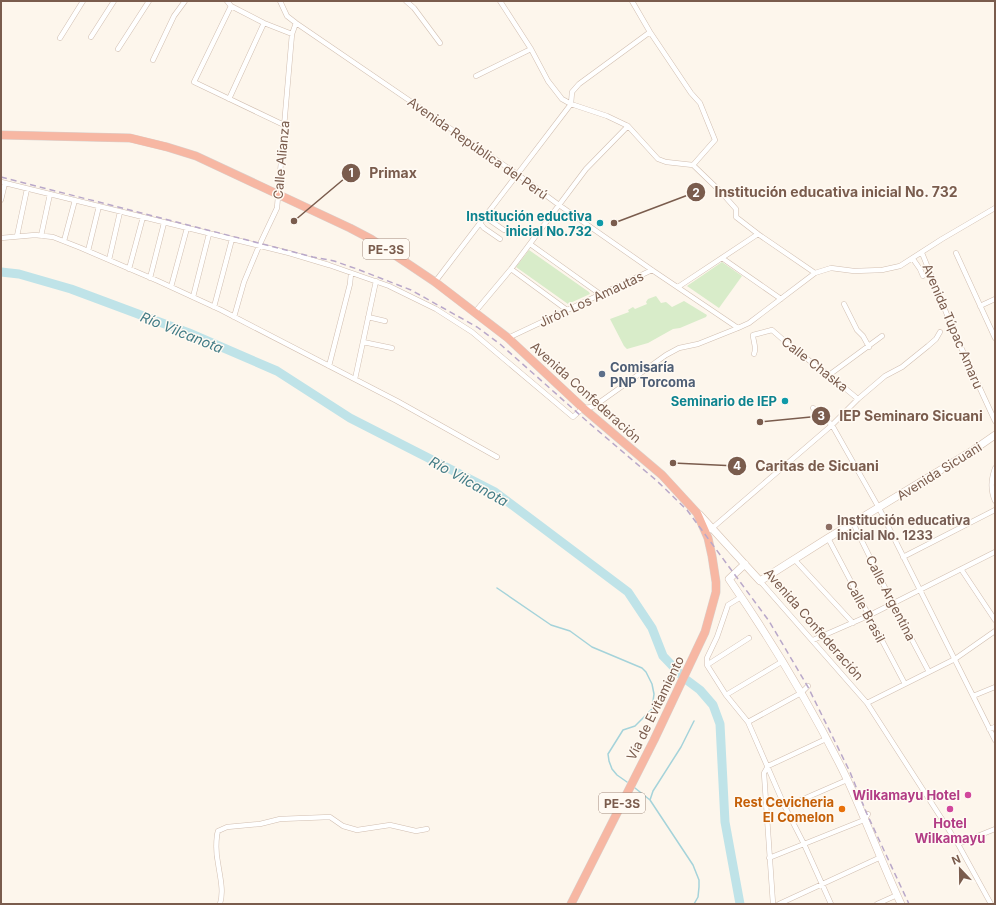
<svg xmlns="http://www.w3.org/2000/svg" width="996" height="905" font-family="Inter,sans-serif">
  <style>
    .green { fill: #d8ecc9 }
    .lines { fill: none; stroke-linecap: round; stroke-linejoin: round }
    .stream { stroke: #a5d3da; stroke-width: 1.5 }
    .river { stroke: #bfe3e8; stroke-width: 9 }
    .street-casing { stroke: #d1beb0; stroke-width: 5.5 }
    .secondary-casing { stroke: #d6c0b0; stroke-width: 8 }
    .highway-casing { stroke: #dad1cd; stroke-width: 9 }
    .street { stroke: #fff; stroke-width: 4.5 }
    .secondary { stroke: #fff; stroke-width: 7 }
    .highway { stroke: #f7b7a3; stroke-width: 8 }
    .rail { stroke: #b9a8c9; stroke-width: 1.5; stroke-dasharray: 6 4; stroke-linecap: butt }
    .culture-dot { fill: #0f9aa8; stroke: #fffaf3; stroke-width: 1.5 }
    .service-dot { fill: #5c6f8a; stroke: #fffaf3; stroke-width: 1.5 }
    .education-dot { fill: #8d6e63; stroke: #fffaf3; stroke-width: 1.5 }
    .hotel-dot { fill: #d1479c; stroke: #fffaf3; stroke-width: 1.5 }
    .food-dot { fill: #e8710a; stroke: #fffaf3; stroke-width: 1.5 }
    .labels { text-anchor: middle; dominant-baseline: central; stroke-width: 3; stroke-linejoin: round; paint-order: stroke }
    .shield { fill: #fffaf3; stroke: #a28b7f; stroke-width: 1 }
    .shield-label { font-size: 12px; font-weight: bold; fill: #7a5c4d }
    .street-label { font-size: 13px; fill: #7a5c4d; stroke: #fffaf3 }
    .culture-label { font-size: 13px; font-weight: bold; fill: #0d838f; stroke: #fffaf3; text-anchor: end }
    .service-label { font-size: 13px; font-weight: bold; fill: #4e5e75; stroke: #fffaf3; text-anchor: start }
    .education-label { font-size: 13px; font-weight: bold; fill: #785e54; stroke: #fffaf3; text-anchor: start }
    .hotel-label { font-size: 13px; font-weight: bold; fill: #b23c85; stroke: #fffaf3; text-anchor: end }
    .food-label { font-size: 13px; font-weight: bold; fill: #c56008; stroke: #fffaf3; text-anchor: end }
    .water-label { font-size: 14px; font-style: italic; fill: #437c86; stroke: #fffaf3 }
    .leader { fill: none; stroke: #7a5c4d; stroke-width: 1.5 }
    .callout-dot { fill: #7a5c4d; stroke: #fffaf3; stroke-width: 1.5 }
    .mark-label { font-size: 12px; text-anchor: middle; font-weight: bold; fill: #fff }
    .callout-label { font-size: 14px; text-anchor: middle; font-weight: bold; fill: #7a5c4d; stroke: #fffaf3; stroke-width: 3; stroke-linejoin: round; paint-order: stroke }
  </style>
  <rect width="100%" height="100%" fill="#fdf6ec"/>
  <path class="green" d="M529,250L589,292L590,294L568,304L516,267Z
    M722,262L742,276L719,308L687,286Z
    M656,296L661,303L666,302L672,307L684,301L707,315L706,317L680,328L673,329L648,343L627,349L624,346L610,319L629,312L628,310L633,307L635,309L647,304L646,302L648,299Z"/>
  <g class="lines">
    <path class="stream" d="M497,588L551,625L570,631L592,647L642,668L646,672L652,684L654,694L652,709L635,726L623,730L608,754L609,761L612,769L617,775L627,782
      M635,788L650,800L693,865L699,880V887L698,897L694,904
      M650,800L653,791L681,747L694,721"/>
    <path class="river" d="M1,272L19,274L71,289L189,333L277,371L350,418L495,492L628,592L652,628L663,656L684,678L700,690L713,705L720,724L725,822L740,904"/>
    <defs>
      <path id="street" d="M227,1L231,6L264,23L292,34
        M280,1L287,16L296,23L517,174L559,205L652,270L738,328
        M406,1L414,8L440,43
        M500,1L531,49L548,81L562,99L571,104L607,116L628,126L658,159L666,162L693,165L721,192L736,209V217L758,234L815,273
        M632,1L650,32L691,93L700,103L715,140L693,165
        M231,6L194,82L284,125
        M91,37L114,1
        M60,38L83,1
        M118,49L149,1
        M153,60L174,16L185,1
        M476,76L531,49
        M229,99L264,23
        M1,182L289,253L329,265L389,286L436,309L472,332L573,417L583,408L592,407L600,402L666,355L679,348L698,344L738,328L749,323L815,273L831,268L854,271L882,270L900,266L942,239L995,208
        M1,200L5,183
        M485,217L504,230
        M480,223L484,228L500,239
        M17,236L27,189
        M41,236L50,194
        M1,238L35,235L53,237L81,248L158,281L221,310L397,401L497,457
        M64,241L75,200
        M530,244L600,294
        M88,251L99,206
        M922,253L954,332L995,421
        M956,253L995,338
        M722,258L781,299
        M913,259L920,269L923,276
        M109,260L120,212
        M129,269L143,217
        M511,269L567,310
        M150,278L164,223
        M435,282L571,104L572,92L579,84L650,32
        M171,287L187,228
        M678,287L758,234
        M193,297L209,234
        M844,304L857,330L863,336L869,347
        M980,306L995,299
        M214,307L232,239
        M475,312L511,269L586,169L628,126
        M234,317L244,282L259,246L277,208L292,34L296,23
        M368,317L385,321
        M508,338L652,270
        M363,342L392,348
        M754,354C757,347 753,342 753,335L772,330L795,350L829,375L858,399
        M329,366L350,284L351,273
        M829,375L882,336
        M355,379L376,281
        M813,408L832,425L879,508L995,740
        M995,468C991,480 990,489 995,501
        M853,523L893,604L929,672
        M710,530L832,425L858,399L885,376L902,367L928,346L936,339L940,332
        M828,538L905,684
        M903,557L995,510
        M794,559L853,623
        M961,569L995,620
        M760,581L867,703L958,844L991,904
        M741,597L728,605L717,637L707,658V665L726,695L748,722L785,807L804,844L831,904
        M813,640L868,616L995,552
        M707,665L749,638
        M726,695L783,661
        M973,696L995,687
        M867,703L955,659L995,631
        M748,722L801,693L808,686
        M989,729L995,727
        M768,766L764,773L773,904
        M768,766L826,739
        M785,807L847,780
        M958,844L995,829
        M769,858L864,820L868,814
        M220,904C224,891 220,877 218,863C216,854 216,844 217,835L218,831L227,827L260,824L280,819L330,817L343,826L357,830L390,825L416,831L427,829
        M779,904L881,857
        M877,904L897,895"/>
      <path id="secondary" d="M699,514L760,581L828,538L972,451L995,435
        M745,564L729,579C773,643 813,709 847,779C866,820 882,863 901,904"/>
      <path id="highway" d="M1,135L130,138L167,147L196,156L350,228L371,239L435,282L508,338L583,408L662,475L697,513L708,538L712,556L716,582V592L705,632L654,740L571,904"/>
    </defs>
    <use href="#street" class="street-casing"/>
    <use href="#secondary" class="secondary-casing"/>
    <use href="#highway" class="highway-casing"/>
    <use href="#street" class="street"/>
    <use href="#secondary" class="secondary"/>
    <use href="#highway" class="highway"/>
    <path class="rail" d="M1,177L313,257L334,261L357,269L411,290L477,327L500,344L589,423L657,481L687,510L769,621L808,687L850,772L867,814L909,904"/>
  </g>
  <g class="culture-dot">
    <circle cx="600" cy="223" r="4"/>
    <circle cx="785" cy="401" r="4"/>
  </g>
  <circle class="service-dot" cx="602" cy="374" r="4"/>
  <circle class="education-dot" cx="829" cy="527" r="4"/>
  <g class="hotel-dot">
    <circle cx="968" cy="795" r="4"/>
    <circle cx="950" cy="809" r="4"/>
  </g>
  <circle class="food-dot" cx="842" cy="809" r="4"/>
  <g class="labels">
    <g class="shield">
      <rect x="363" y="239" width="46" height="20" rx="3"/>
      <rect x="599" y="793" width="46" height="20" rx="3"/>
    </g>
    <g class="shield-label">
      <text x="386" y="249">PE-3S</text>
      <text x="622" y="803">PE-3S</text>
    </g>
    <g class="street-label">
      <text transform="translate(478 148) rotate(35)">Avenida República del Perú</text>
      <text transform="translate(281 160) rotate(-85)">Calle Alianza</text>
      <text transform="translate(591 299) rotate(-25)">Jirón Los Amautas</text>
      <text transform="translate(953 326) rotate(67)">Avenida Túpac Amaru</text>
      <text transform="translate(815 364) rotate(38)">Calle Chaska</text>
      <text transform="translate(586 392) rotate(42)">Avenida Confederación</text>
      <text transform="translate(939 471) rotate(-32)">Avenida Sicuani</text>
      <text transform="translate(891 598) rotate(63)">Calle Argentina</text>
      <text transform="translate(866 611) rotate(62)">Calle Brasil</text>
      <text transform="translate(814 624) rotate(49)">Avenida Confederación</text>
      <text transform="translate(655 708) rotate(-64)">Vía de Evitamiento</text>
    </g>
    <g class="culture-label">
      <text x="592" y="216">Institución eductiva<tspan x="592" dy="15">inicial No.732</tspan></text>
      <text x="777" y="401">Seminario de IEP</text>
    </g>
    <g class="service-label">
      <text x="610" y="367">Comisaría<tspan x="610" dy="15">PNP Torcoma</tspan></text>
    </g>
    <g class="education-label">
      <text x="837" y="520">Institución educativa<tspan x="837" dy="15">inicial No. 1233</tspan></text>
    </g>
    <g class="hotel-label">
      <text x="960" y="795">Wilkamayu Hotel</text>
      <text x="950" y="823" text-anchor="middle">Hotel<tspan x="950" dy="15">Wilkamayu</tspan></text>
    </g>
    <g class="food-label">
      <text x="834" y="802">Rest Cevicheria<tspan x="834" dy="15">El Comelon</tspan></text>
    </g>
    <g class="water-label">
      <text transform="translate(182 332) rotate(22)">Río Vilcanota</text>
      <text transform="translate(469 481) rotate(29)">Río Vilcanota</text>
    </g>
  </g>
  <path class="leader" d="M294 221L351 173M614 223L696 192M760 422L821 416M673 463L737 466"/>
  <g class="callout-dot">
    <circle cx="294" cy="221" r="4"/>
    <circle cx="614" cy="223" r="4"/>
    <circle cx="760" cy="422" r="4"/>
    <circle cx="673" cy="463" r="4"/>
    <circle cx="351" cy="173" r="10"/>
    <circle cx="696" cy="192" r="10"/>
    <circle cx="821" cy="416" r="10"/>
    <circle cx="737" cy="466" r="10"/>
  </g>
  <g class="mark-label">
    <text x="351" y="177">1</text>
    <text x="696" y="197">2</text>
    <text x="821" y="420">3</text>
    <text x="737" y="470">4</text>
  </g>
  <g class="callout-label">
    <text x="393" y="178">Primax</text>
    <text x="836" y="197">Institución educativa inicial No. 732</text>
    <text x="911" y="421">IEP Seminaro Sicuani</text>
    <text x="817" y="471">Caritas de Sicuani</text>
  </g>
  <rect width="996" height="905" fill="none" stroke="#7a5c4d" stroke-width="4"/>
  <g transform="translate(960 869) rotate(338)" stroke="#fffaf3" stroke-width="3" paint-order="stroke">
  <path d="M0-3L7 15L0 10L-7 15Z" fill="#7a5c4d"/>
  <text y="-6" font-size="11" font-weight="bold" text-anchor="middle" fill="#7a5c4d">N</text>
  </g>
</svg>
